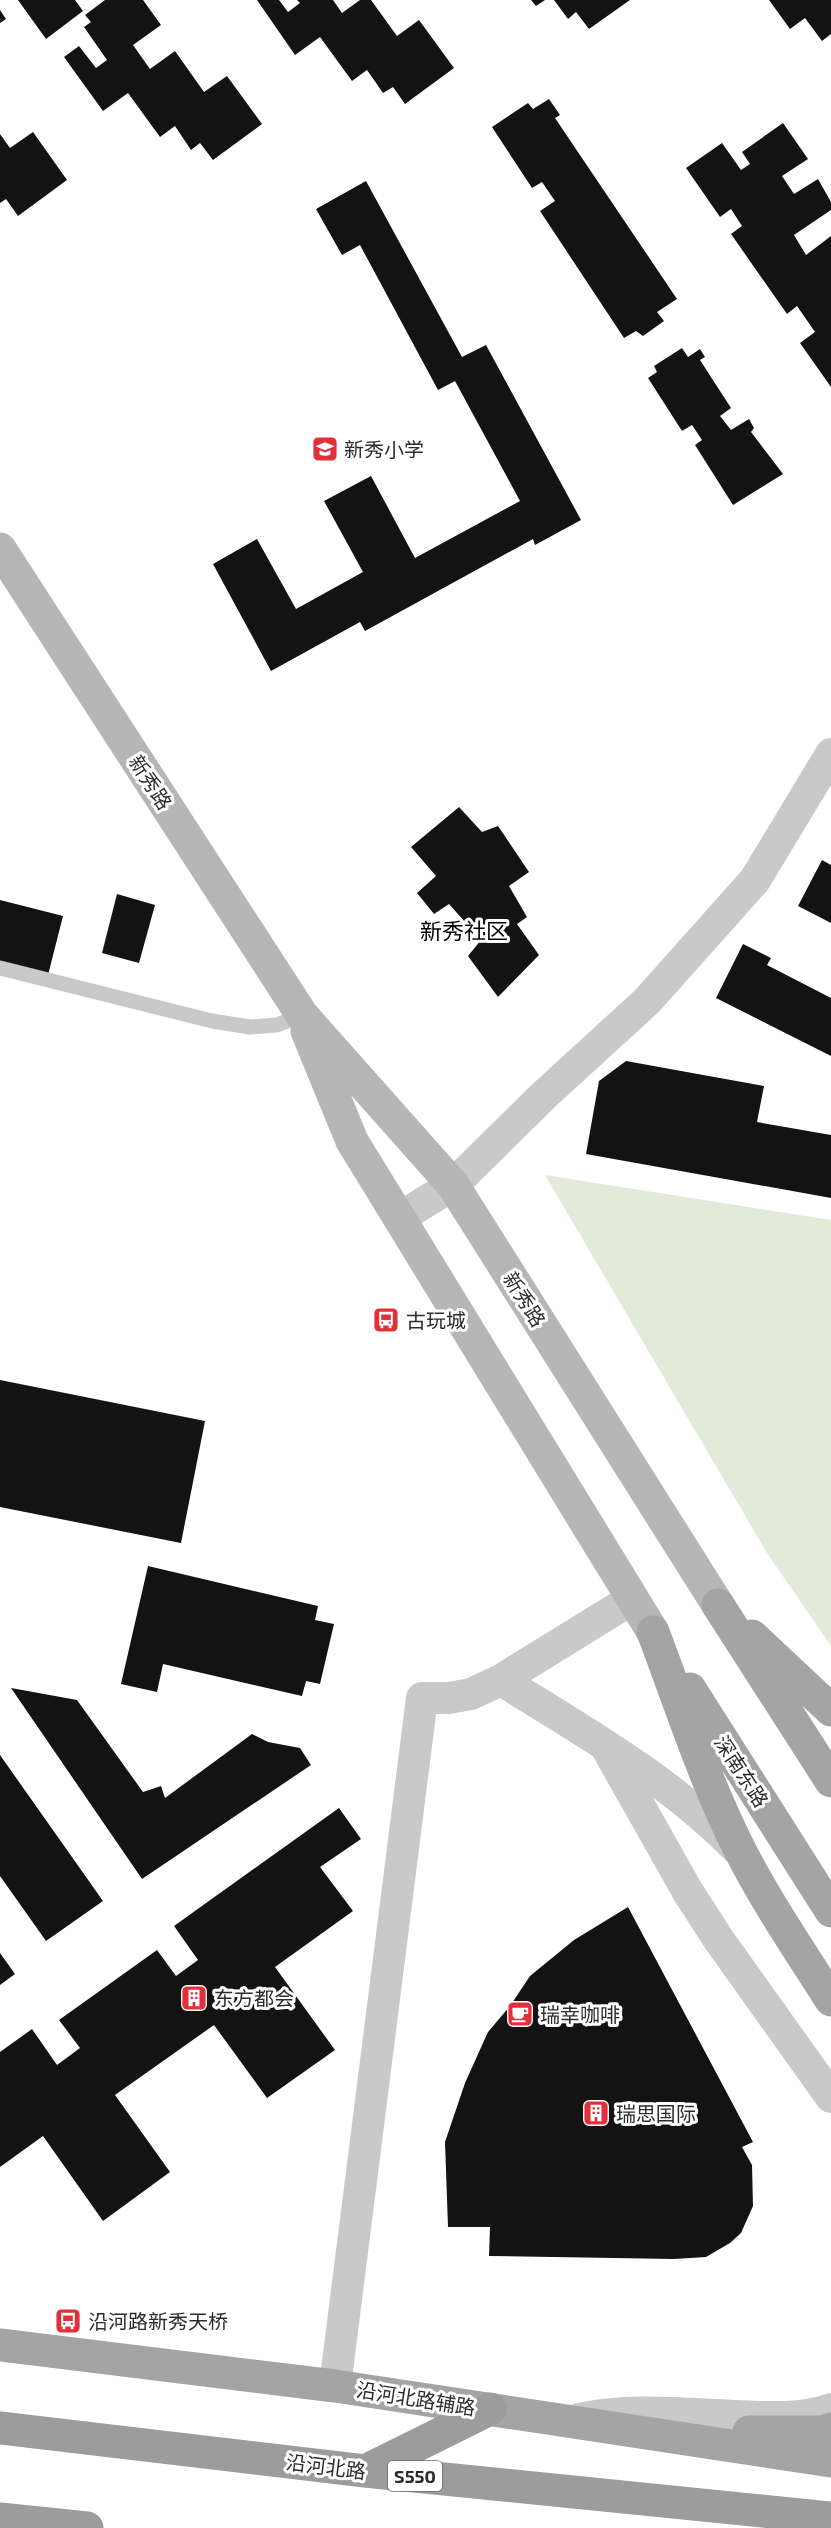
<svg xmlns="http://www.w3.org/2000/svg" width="831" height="2528" font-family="'Exo 2','Noto Sans SC',sans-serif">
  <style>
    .green { fill: #e2eada }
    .building { fill: #131313 }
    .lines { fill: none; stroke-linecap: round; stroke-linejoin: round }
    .service { stroke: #c9c9c9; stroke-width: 15 }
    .minor { stroke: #c9c9c9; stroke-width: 32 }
    .secondary { stroke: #b6b6b6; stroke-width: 33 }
    .primary { stroke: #a4a4a4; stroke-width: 33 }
    .trunk { stroke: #9c9c9c; stroke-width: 33 }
    .labels { text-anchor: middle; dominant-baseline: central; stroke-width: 6; stroke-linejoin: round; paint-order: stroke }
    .shield { fill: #fff; stroke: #6b6b6b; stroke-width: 1.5 }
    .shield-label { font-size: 18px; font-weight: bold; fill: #2c2c2c }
    .poi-label { font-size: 20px; fill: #2c2c2c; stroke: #fff; text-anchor: start }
    .street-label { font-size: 20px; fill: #2c2c2c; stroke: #fff }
    .quarter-label { font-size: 22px; fill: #000; stroke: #fff }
  </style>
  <rect width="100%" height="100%" fill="#fff"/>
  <path class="green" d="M545,1175L831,1220V1646L767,1553Z"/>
  <path class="building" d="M18,0H75L83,11L46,39Z
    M105,0H143L161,25L133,45L150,69L175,51L204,92L227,76L262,124L213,160L200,143L191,150L175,126L160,137L128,93L103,111L64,57L79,46L96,68L107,60L84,27L91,22L85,15Z
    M257,0H279L288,12L300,3L297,0H333L342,13L360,0H371L397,36L419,20L454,68L405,104L393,87L383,93L367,70L352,81L320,37L295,55Z
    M531,0H545L536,6Z
    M554,0H630L589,29L576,12L568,19Z
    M769,0H831V34L822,41L805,18L790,29Z
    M0,10L6,19L0,23Z
    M549,99L560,115L555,118L677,299L657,312L664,321L643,336L636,331L624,338L540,211L555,201L542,182L532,188L492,127L528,103L533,109Z
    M783,123L808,159L782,176L794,194L818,179L831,202V210L794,235L806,255L831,236V387L800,343L815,332L797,306L787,314L731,234L742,226L731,209L720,217L686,168L722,143L741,170L750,164L742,152Z
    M33,132L67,180L18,216L6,199L0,203V134L10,148Z
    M366,181L462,357L486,345L581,520L535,545L533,539L365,631L360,622L271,671L213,564L257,539L296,609L363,572L324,501L371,476L415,558L520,501L455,381L438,390L360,245L342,255L316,209Z
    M682,348L688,357L700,349L705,357L700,360L731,408L720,416L731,430L749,419L754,428L751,432L783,474L733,505L695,445L702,440L692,425L682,431L648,378L657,372L654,366Z
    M459,807L482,832L498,826L529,872L509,886L527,917L517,924L539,955L498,997L468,956L481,940L449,904L434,914L417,893L436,876L411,847Z
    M822,860L831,865V923L798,906Z
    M117,894L155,905L139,963L102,953Z
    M0,900L63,916L47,979L0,967Z
    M743,944L771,958L767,965L831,998V1056L716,998Z
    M626,1061L764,1086L757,1122L831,1135V1198L586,1154L599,1081Z
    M0,1380L205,1421L181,1543L0,1507Z
    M148,1566L318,1606L315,1620L334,1624L320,1684L306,1681L302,1696L163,1664L157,1692L121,1684Z
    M11,1688L77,1700L143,1792L161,1786L165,1798L252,1734L268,1742L300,1748L311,1765L142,1879Z
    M0,1755L103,1901L46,1941L0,1876Z
    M339,1808L361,1839L320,1867L353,1911L275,1967L335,2050L267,2098L214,2025L115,2095L170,2172L103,2221L43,2136L0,2167V2052L32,2029L57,2065L80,2048L59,2020L157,1950L176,1976L198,1960L174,1926Z
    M628,1907L753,2142L742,2147L752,2165L753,2206L741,2233L730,2243L706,2257L674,2259L489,2256L490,2227H448L445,2142L465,2083L488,2032L510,2006L530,1976L574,1940Z
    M0,1953L15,1974L0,1985Z"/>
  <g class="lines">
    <path class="service" d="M0,968L212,1021L250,1027L277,1025L302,1015"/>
    <path class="minor" d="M399,1218L453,1185L541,1098L647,1001L755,880L831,754
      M501,1680C583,1731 668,1779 736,1848
      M605,1745L688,1892L719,1940L831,2097
      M335,2386L422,1698H449L471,1694L501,1680L632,1599
      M579,2419C630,2408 683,2414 735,2416C768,2417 800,2420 831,2409"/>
    <path class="secondary" d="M0,549L302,1015L453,1185L718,1605
      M307,1031L352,1141L653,1632"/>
    <path class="primary" d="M718,1605L831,1781
      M653,1632C681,1706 705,1782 741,1852C767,1903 800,1951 831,2000
      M752,1636L831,1710
      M690,1689L831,1911
      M0,2345L335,2386L831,2461
      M749,2432H823L831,2429"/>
    <path class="trunk" d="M0,2428L365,2471L831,2518
      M365,2471L490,2409
      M0,2519L87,2528"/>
  </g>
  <defs>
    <symbol id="school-square" viewBox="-11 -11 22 22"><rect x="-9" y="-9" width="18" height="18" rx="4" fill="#e22f3a" stroke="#fff"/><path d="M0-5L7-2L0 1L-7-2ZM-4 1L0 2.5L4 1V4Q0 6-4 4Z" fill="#fff"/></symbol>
    <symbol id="bus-square" viewBox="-11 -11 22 22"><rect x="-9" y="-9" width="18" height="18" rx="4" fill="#e22f3a" stroke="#fff"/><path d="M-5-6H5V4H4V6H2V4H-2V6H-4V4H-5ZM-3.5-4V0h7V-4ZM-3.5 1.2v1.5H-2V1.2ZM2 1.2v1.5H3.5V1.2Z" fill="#fff"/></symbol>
    <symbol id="building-square" viewBox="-11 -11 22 22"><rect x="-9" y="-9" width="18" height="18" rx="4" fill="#e22f3a" stroke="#fff"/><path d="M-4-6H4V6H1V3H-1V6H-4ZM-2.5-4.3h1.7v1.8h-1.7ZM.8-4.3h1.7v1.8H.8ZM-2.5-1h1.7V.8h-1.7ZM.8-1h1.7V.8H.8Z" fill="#fff"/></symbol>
    <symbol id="cafe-square" viewBox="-11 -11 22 22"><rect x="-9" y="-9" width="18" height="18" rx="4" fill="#e22f3a" stroke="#fff"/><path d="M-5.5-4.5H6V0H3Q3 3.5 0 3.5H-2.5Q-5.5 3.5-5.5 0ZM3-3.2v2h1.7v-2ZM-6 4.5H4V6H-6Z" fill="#fff"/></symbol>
  </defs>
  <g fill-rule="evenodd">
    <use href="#school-square" x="310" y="434" width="30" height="30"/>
    <use href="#bus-square" x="371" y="1305" width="30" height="30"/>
    <use href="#building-square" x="179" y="1983" width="30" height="30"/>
    <use href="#cafe-square" x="505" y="1999" width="30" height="30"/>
    <use href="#building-square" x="581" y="2098" width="30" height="30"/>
    <use href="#bus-square" x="53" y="2306" width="30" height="30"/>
  </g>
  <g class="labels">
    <rect class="shield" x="388" y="2461" width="54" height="30" rx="4.5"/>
    <g class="shield-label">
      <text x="415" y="2476">S550</text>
    </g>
    <g class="poi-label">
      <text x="344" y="449">新秀小学</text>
      <text x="406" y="1320">古玩城</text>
      <text x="214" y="1998">东方都会</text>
      <text x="540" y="2014">瑞幸咖啡</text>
      <text x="616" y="2113">瑞思国际</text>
      <text x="88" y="2321">沿河路新秀天桥</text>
    </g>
    <g class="street-label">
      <text transform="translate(151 782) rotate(57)">新秀路</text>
      <text transform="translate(525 1299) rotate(58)">新秀路</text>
      <text transform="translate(742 1771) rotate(57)">深南东路</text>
      <text transform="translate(416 2398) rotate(9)">沿河北路辅路</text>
      <text transform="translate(326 2466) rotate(7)">沿河北路</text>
    </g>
    <g class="quarter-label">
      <text x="464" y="930">新秀社区</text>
    </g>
  </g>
</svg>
